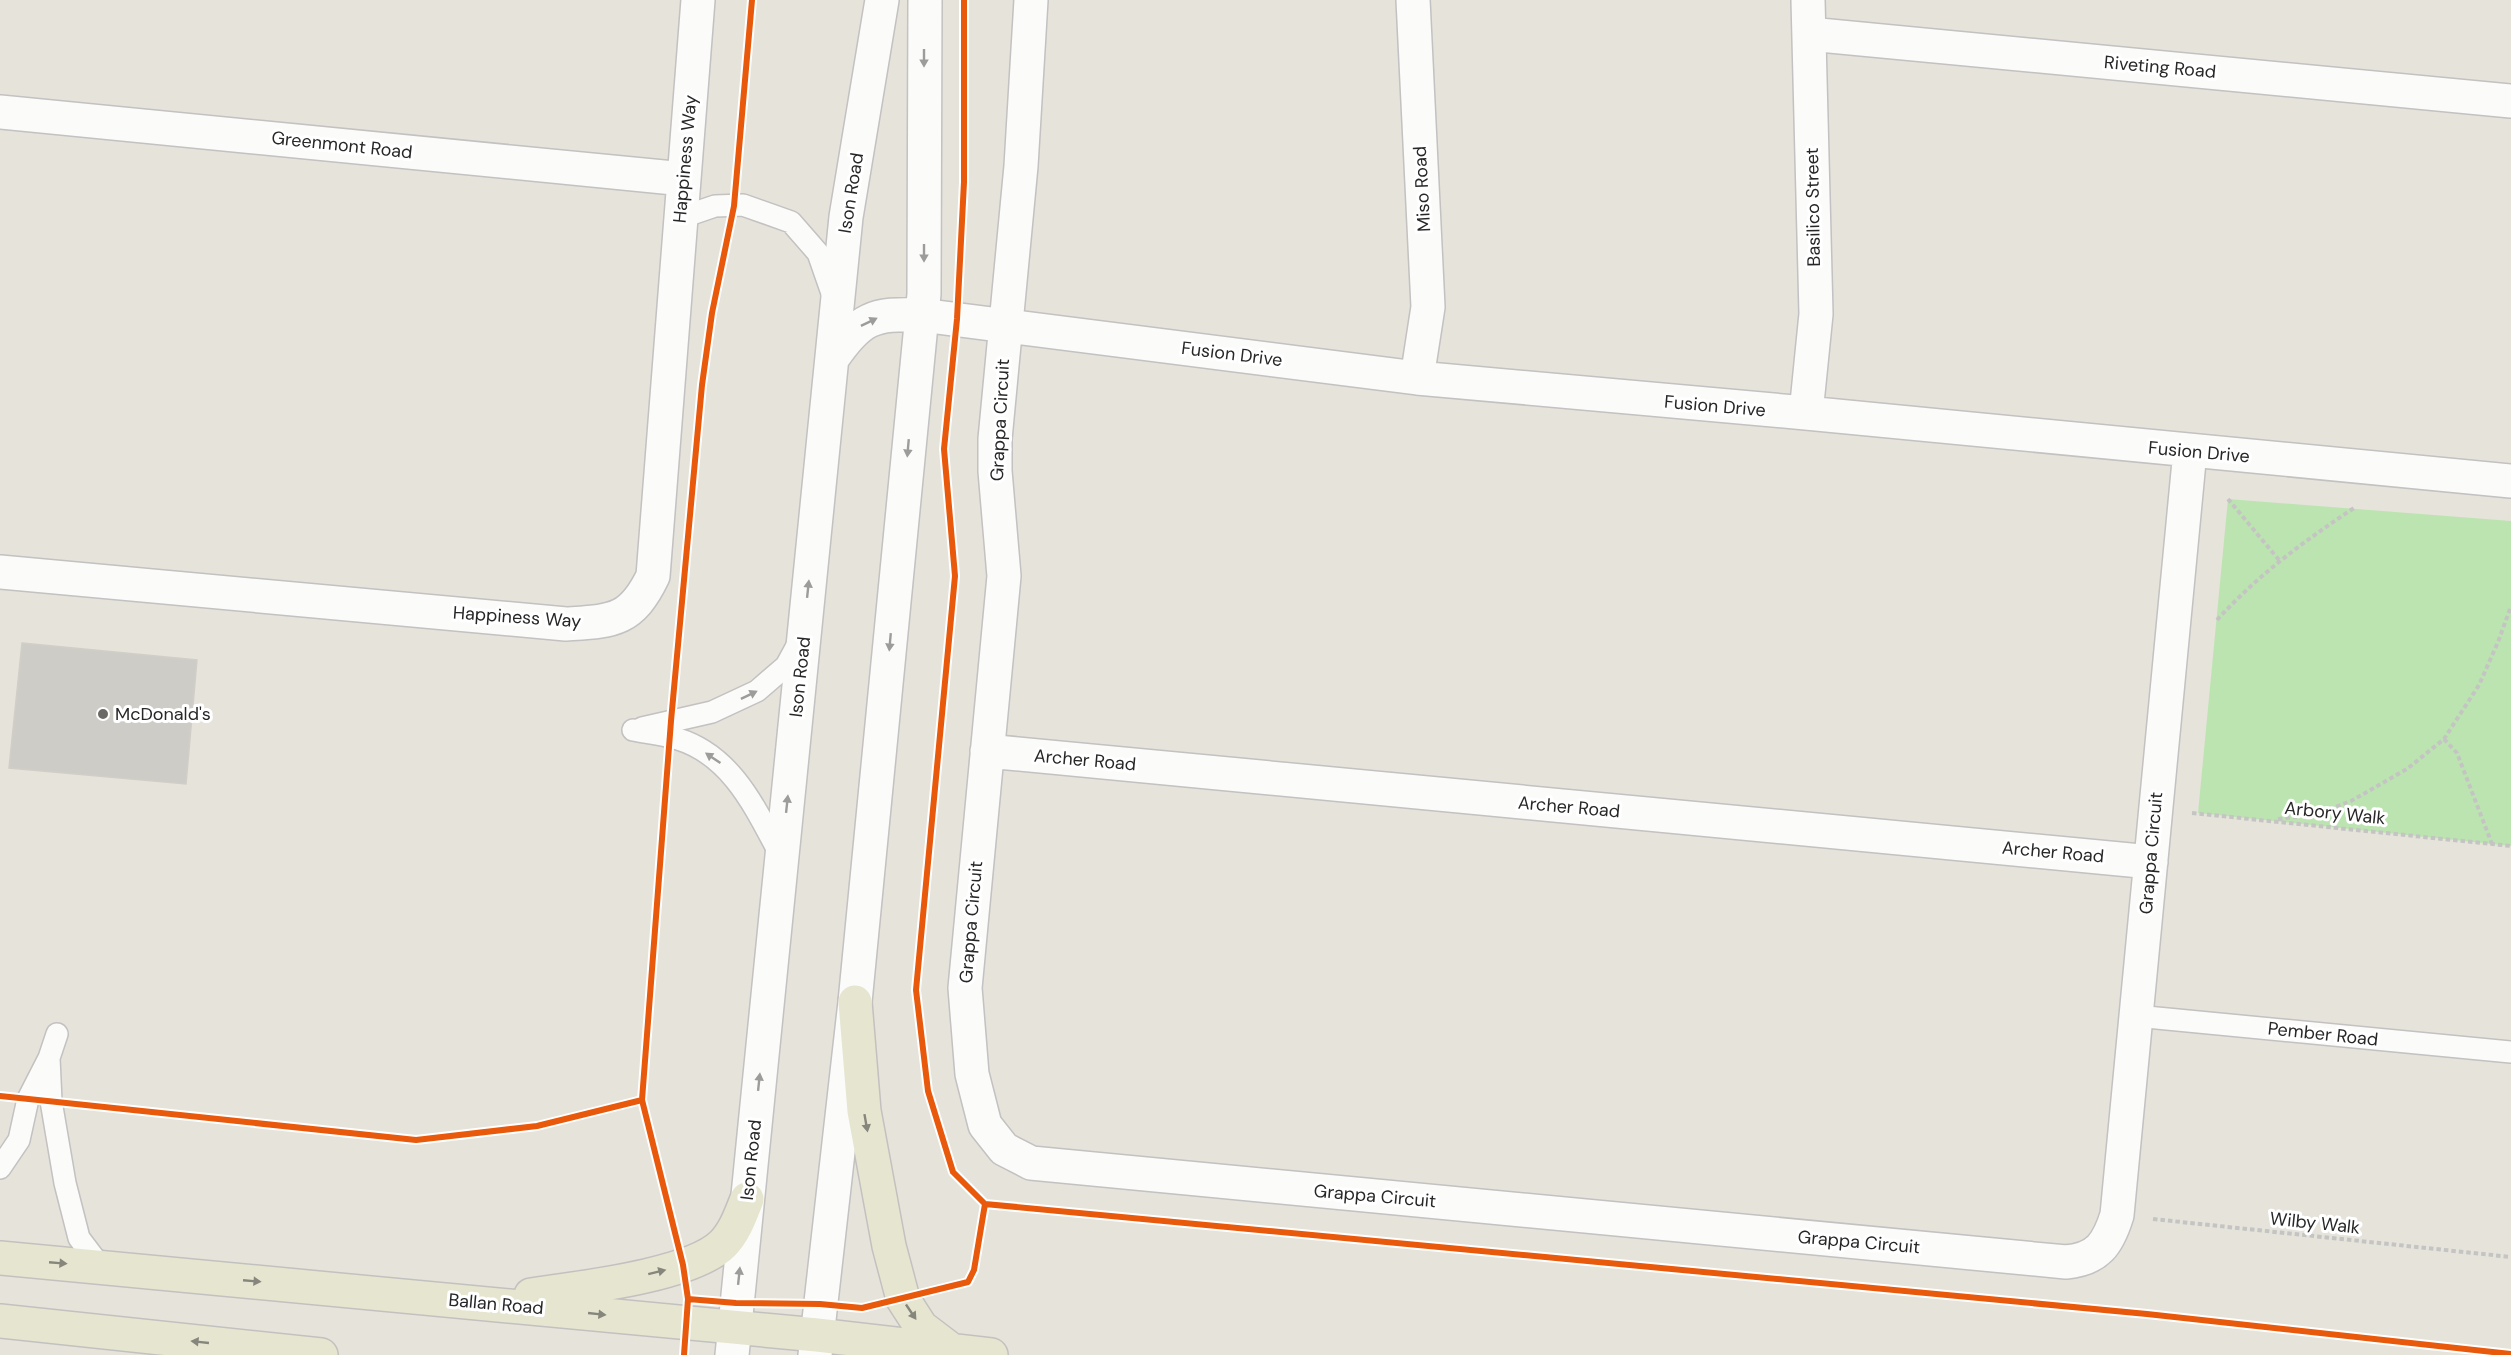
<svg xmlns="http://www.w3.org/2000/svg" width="2511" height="1355" font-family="'DM Sans',sans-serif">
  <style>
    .green { fill: #bce4b1 }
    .building { fill: #ceccc7; stroke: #d1cec8; stroke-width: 1.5 }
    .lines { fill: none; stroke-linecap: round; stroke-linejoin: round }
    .service-casing { stroke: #c3c1c1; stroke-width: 24 }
    .minor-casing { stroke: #c3c1c1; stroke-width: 36 }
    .secondary-casing { stroke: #c3c1c1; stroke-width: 36 }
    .primary-casing { stroke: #c3c1bf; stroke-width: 36 }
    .path { stroke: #c4c4c3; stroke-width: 4; stroke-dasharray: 4.5 3; stroke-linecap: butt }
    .service { stroke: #fbfbfa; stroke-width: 21 }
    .minor { stroke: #fbfbfa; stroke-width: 33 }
    .secondary { stroke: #fbfbfa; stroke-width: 33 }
    .primary { stroke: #e6e5d0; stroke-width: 33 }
    .cycleway-casing { stroke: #fff; stroke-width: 10 }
    .cycleway { stroke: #e8590c; stroke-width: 6 }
    .oneway { fill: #9c9c9b }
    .oneway2 { fill: #86867c }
    .poi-dot { fill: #6a6966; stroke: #fff; stroke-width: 2 }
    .labels { text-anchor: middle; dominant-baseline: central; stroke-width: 6; stroke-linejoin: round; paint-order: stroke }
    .street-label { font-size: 18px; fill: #272727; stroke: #fff }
    .poi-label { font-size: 18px; fill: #272727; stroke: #fff; text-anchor: start }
  </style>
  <rect width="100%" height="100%" fill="#e6e3db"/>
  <path class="green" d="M2228,499L2511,521V846L2198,813Z"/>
  <path class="building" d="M22,643L197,660L186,784L9,768Z"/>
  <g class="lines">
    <defs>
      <path id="service" d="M680,218L715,206L743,205L791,222L818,253L833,296
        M642,728L712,712L757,691L786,666L798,644
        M633,730C648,733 664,734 678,739C733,756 756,810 781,856
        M2136,1016L2511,1052
        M49,1058L51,1101L65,1183L79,1238L101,1267
        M0,1168L19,1140L28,1099L49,1058L57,1034"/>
      <path id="minor" d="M1031,0L1021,166L995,439V471L1004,576L965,988L972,1074L985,1125L1004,1149L1031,1163L2066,1262C2098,1259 2108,1244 2117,1215L2190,451
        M1413,0L1428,307L1417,378
        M1809,34L2511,101
        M0,112L684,179
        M921,315L1417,378L1806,413L2511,481
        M1806,413L1816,314L1808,0
        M0,572L566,624C612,621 631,622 653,576L698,0
        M987,751L2151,862"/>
      <path id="secondary" d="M832,359C860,318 873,313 921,315
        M732,1355L846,217L882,0
        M815,1355L855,1002L924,294L925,0"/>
      <path id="primary" d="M855,1002L864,1111L889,1246L903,1299L921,1327L950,1349
        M0,1258L817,1335L991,1355
        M531,1295C577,1288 691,1276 723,1244C735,1232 741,1214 747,1199
        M0,1321L321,1355"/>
    </defs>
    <use href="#service" class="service-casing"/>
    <use href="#minor" class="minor-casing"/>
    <use href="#secondary" class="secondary-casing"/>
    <use href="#primary" class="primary-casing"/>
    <path class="path" d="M2228,499L2279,560
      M2217,620C2258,575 2304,541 2354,508
      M2444,739L2457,753L2492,844
      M2192,813L2511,846
      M2278,819L2317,814L2351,801L2407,769L2444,739L2479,685L2498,642L2511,606
      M2153,1219L2511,1257"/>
    <use href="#service" class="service"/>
    <use href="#minor" class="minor"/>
    <use href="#secondary" class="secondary"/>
    <use href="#primary" class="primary"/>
    <defs>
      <path id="cycleway" d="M964,0V182L957,319L944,449L955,576L916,990L928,1091L953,1172L985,1204L2147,1314L2511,1354
        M0,1096L416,1140L537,1126L642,1100L683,1265L688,1299L684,1355
        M642,1100L671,721L702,385L712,313L734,206L752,0
        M688,1299L736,1303L820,1304L862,1308L968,1282L974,1270L985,1204"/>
    </defs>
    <use href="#cycleway" class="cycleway-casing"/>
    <use href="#cycleway" class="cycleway"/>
  </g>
  <defs><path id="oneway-solid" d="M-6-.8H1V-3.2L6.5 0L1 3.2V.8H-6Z" transform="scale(1.5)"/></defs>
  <g class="oneway">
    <use href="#oneway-solid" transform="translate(924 58) rotate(90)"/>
    <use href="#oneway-solid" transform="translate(924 253) rotate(90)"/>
    <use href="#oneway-solid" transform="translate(869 322) rotate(-26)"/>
    <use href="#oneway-solid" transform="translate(908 448) rotate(95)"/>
    <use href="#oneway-solid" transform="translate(808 589) rotate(-84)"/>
    <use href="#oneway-solid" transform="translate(890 642) rotate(95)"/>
    <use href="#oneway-solid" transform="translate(749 695) rotate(-26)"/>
    <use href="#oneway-solid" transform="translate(713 758) rotate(-146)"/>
    <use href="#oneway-solid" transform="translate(787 804) rotate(-84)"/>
    <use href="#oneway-solid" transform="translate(759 1082) rotate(-84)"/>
    <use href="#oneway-solid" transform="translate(739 1276) rotate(-84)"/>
  </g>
  <g class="oneway2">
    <use href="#oneway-solid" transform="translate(866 1123) rotate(80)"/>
    <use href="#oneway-solid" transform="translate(58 1263) rotate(5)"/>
    <use href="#oneway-solid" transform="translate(657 1272) rotate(-14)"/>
    <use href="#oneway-solid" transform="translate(252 1281) rotate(5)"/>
    <use href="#oneway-solid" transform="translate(911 1312) rotate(56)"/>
    <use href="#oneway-solid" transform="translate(597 1314) rotate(6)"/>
    <use href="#oneway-solid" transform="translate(200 1342) rotate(-174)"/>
  </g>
  <circle class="poi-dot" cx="103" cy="714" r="6"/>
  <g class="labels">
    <g class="street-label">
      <text transform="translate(2160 67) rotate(5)">Riveting Road</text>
      <text transform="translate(342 145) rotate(6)">Greenmont Road</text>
      <text transform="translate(685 159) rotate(-85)">Happiness Way</text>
      <text transform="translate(1422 189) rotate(-93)">Miso Road</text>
      <text transform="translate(851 193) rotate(-81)">Ison Road</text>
      <text transform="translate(1813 207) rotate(-91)">Basilico Street</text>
      <text transform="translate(1232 354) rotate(7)">Fusion Drive</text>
      <text transform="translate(1715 406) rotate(5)">Fusion Drive</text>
      <text transform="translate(1000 420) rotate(-87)">Grappa Circuit</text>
      <text transform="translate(2199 452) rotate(5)">Fusion Drive</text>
      <text transform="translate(517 617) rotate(4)">Happiness Way</text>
      <text transform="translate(800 677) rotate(-84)">Ison Road</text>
      <text transform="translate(1085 760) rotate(5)">Archer Road</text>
      <text transform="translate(1569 807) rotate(5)">Archer Road</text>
      <text transform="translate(2335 813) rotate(6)">Arbory Walk</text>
      <text transform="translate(2053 852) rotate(5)">Archer Road</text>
      <text transform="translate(2151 853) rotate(-85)">Grappa Circuit</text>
      <text transform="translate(971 922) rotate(-85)">Grappa Circuit</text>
      <text transform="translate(2323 1034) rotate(6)">Pember Road</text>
      <text transform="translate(751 1160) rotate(-84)">Ison Road</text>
      <text transform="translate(1375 1196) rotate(5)">Grappa Circuit</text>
      <text transform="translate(2315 1223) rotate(6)">Wilby Walk</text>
      <text transform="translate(1859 1242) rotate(5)">Grappa Circuit</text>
      <text transform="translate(496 1304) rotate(5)">Ballan Road</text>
    </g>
    <g class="poi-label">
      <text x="115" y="714">McDonald's</text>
    </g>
  </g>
</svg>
